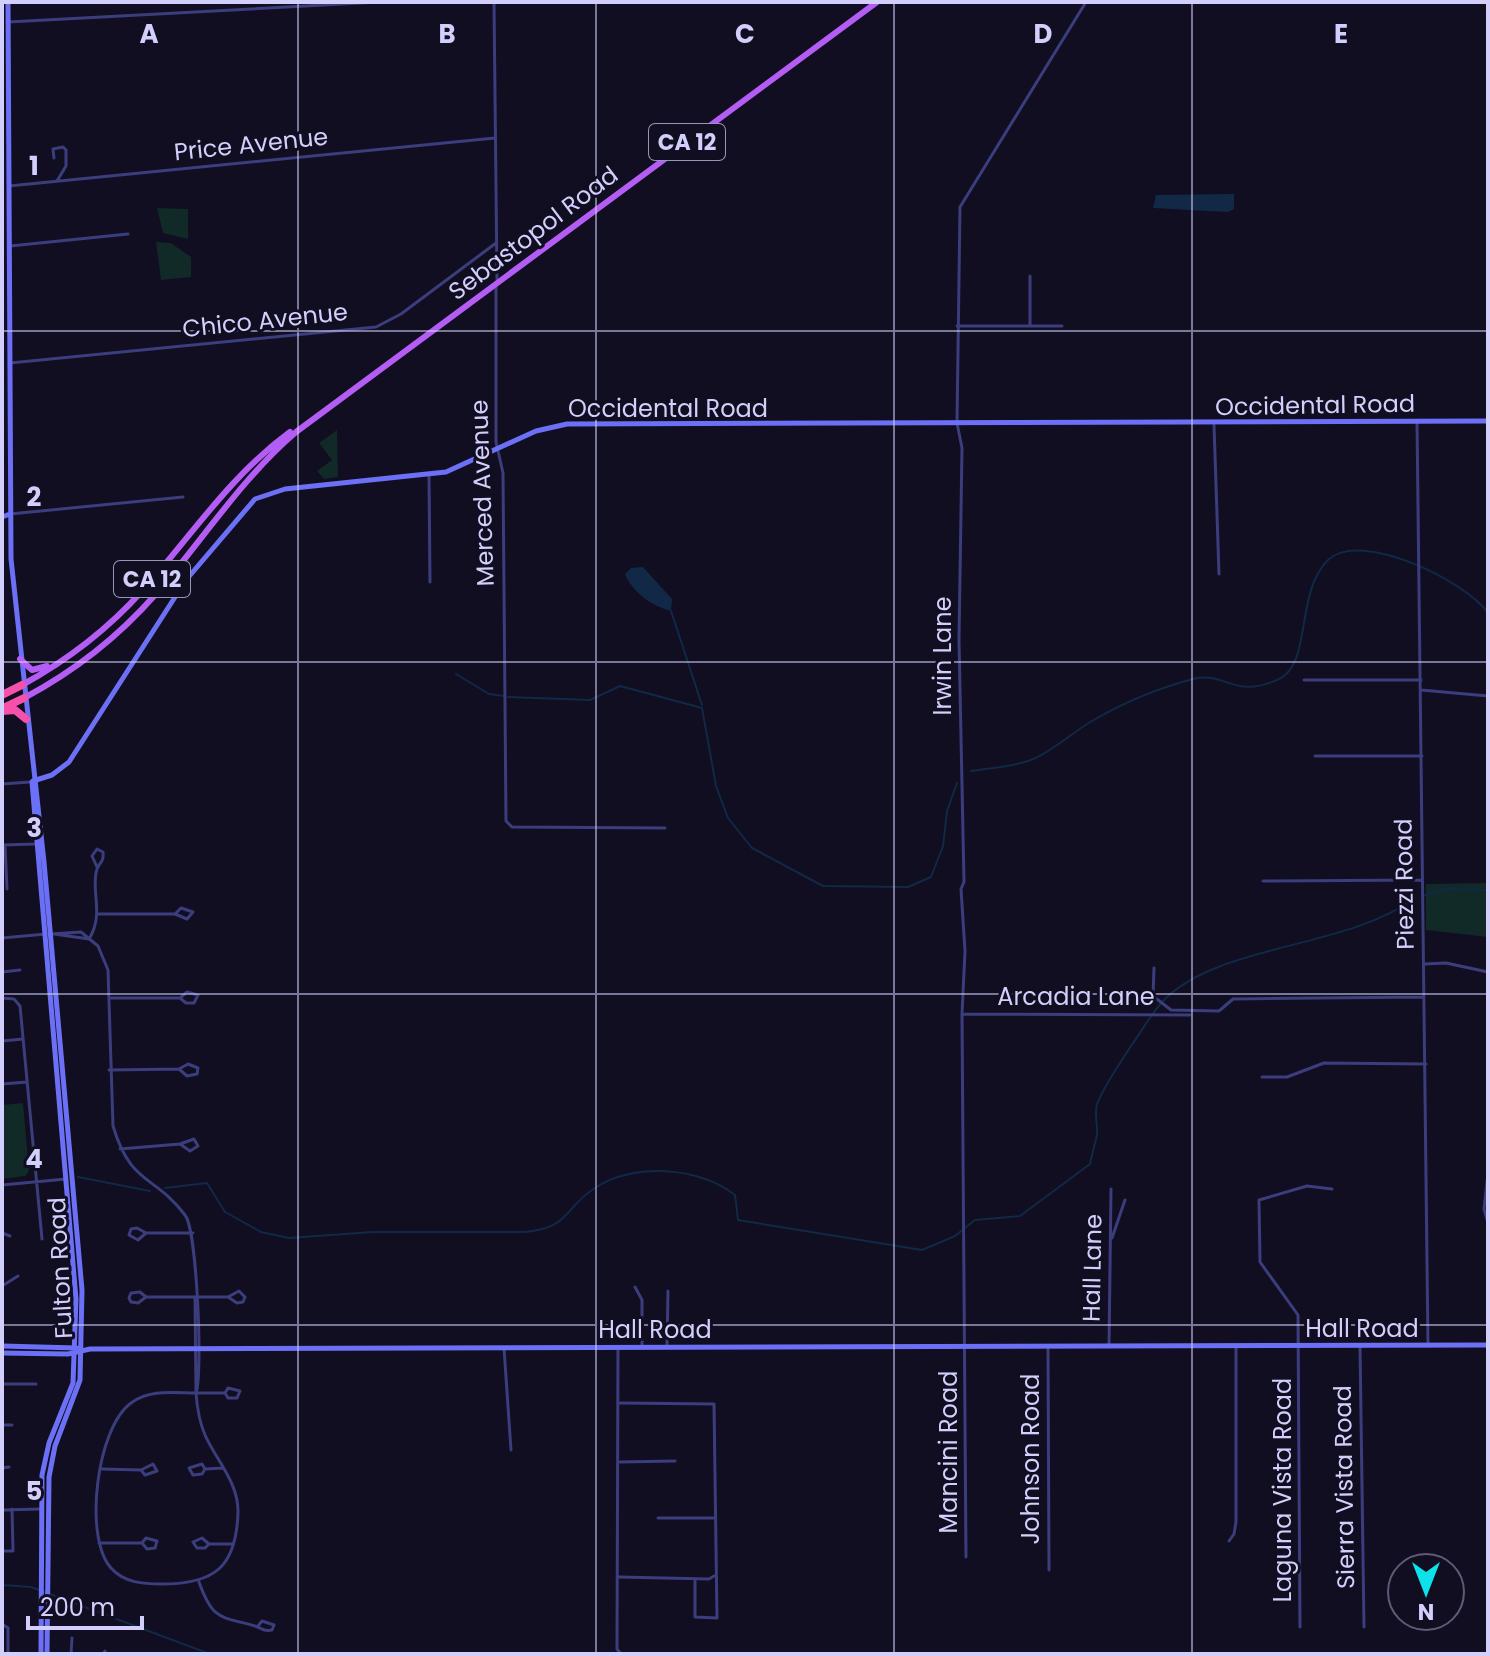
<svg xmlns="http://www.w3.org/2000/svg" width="1490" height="1656" font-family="Poppins,sans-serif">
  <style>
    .green { fill: #112927 }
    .water { fill: #112946 }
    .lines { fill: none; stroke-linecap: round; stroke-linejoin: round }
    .stream { stroke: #112946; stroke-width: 2 }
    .street { stroke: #3b3d7c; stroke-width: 3 }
    .secondary { stroke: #6c70f7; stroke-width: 5 }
    .primary { stroke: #b35cf6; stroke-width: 6 }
    .highway { stroke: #f551aa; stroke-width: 8 }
    .grid { fill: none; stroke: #d2cffc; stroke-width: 2; stroke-opacity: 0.55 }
    .labels { text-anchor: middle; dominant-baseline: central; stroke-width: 6; stroke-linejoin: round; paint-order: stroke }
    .shield { fill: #100e20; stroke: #9895ba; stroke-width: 2 }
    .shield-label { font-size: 22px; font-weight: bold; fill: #d2cffc }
    .street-label { font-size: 24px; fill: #d2cffc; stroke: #100e20 }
    .grid-label { font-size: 26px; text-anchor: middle; font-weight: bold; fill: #d2cffc; stroke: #100e20; stroke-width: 6; stroke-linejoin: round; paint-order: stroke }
  </style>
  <rect width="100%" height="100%" fill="#100e20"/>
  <path class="green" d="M157,208L188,209V239L163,233Z
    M156,242L171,243L191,257V277L161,280Z
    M337,430L338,477L324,479L317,471L332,460L319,443Z
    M1488,883V937L1426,930V884Z
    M23,1103L29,1171L25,1176L2,1179V1105Z"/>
  <path class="water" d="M1234,194V209L1228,212L1153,208L1156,195Z
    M643,567L672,599L671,611C652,606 633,593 625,574L631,568Z"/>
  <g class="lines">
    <path class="stream" d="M671,611L702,705
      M456,674L489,694L504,696
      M508,697L590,700L620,686L702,708L716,786L728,818L752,848L823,886L908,887L931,877L943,846L947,811L957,783
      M971,771C991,768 1012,767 1031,760C1054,751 1071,733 1092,721C1121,704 1159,688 1193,679C1226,671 1234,700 1279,679C1312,664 1295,592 1328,560C1360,529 1466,581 1488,613
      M1425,895L1447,889L1488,890
      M78,1177L150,1191
      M165,1188L207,1183L225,1212L261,1232L289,1238L372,1232H525C572,1227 563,1208 595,1188C633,1162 700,1167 735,1195L738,1220L922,1250L955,1236L975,1220L1020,1216L1090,1164C1092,1154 1095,1144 1097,1135C1098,1125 1094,1114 1097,1104C1105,1084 1119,1065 1131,1046C1141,1032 1151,1014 1163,1001C1217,944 1346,949 1415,898
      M2,1585L31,1587L210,1654"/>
    <path class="street" d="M494,2L497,280
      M8,22L380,2
      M54,158L53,149L63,147L66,150V166L57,181
      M9,186L495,138
      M10,246L128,234
      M496,287V442L503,473L506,821L512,827L665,828
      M957,326H1062
      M1030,326V276
      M10,363L376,327L401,314L496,243
      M1417,422L1428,1346
      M1214,425L1219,574
      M429,475L430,582
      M10,514L183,497
      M1304,680H1421
      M1421,690L1488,696
      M1315,756H1422
      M2,784L30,782
      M2,845L36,844
      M5,846L7,889
      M1263,881L1421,880
      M97,914H175L187,919L193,912L181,908L175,914
      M51,934L81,932L98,946L108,970L113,1126C131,1186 154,1174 185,1215C197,1230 203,1373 196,1393
      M54,934L89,939
      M2,938L46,934
      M89,939C105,913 90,890 97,869C100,862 104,862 103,852L97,849L92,856L97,867
      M1425,964L1446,963L1488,972
      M1154,968L1153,996L1171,1010L1219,1011L1233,999L1423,997
      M2,972L20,970
      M2,998L14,999L20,1006L42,1239
      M109,998H180L186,1003H194L198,995L187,992L180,998
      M962,1014L1190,1015
      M2,1041L23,1039
      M109,1070L179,1069L187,1076L197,1074L198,1068L188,1064L179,1069
      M1262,1077H1287L1324,1063L1426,1064
      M2,1084L27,1082
      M120,1149L180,1144L190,1151L198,1146L194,1139L180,1144
      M1488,1173L1484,1209L1488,1223
      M2,1185L66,1179
      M2,1233L10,1236
      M146,1233L138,1240L129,1235L131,1229L137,1228L146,1233H193
      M1112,1238L1125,1200
      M2,1286L18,1276
      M635,1287L642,1300V1347
      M146,1297L138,1303L131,1302L129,1298L131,1293L140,1292L146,1297H228L237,1303L243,1302L245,1297L239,1291L228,1297
      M195,1297L196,1393
      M1360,1346L1364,1627
      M618,1347L617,1649L621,1654
      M667,1347L668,1291
      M1109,1347L1111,1189
      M504,1348L511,1450
      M1048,1348L1049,1570
      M2,1384H36
      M196,1393C197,1407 199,1421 205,1435C216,1460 239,1483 238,1513C236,1567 215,1584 162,1584C144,1584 124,1583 111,1568C83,1537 97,1427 131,1403C150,1389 174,1393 196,1393Z
      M196,1393H225L228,1398H237L240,1391L228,1388L225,1393
      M620,1403L714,1404L717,1618L695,1617V1579
      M2,1425H12
      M620,1462L675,1461
      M2,1468L9,1467
      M102,1469L141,1470L145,1475L157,1471L153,1464L141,1470
      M205,1469L202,1474L193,1475L189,1468L202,1464L205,1469L223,1468
      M2,1510L40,1509
      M658,1518H713
      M1229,1541L1234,1534L1236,1522V1345
      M99,1543H142L147,1549L155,1548L157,1541L146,1538L142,1543
      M209,1544L205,1548H197L193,1542L202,1538L209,1544H233
      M2,1551H13L12,1509
      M966,1557L962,1014L965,951L961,889L964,882L959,640L962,448L957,423L960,207L1086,2
      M619,1577L709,1579L714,1576
      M199,1582C213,1621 220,1616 255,1626C262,1628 263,1632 272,1630L274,1625L262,1621L258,1626
      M2,1624L8,1628V1654
      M1300,1627L1298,1315L1260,1262L1259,1200L1307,1186L1332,1189
      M71,1654L72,1638
      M103,1654L105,1651"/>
    <path class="secondary" d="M8,2L11,559L44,862L82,1290L80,1380L55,1446L49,1477L47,1654
      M2,517L10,514
      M33,781L52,775L69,762L186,580L255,499L285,489L446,472L536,431L567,424L1488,421
      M32,782L76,1299L73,1383L49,1443L42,1475L41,1654
      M2,1346L77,1348
      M2,1353L68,1354L90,1349L1488,1345"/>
    <path class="primary" d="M20,659L32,670L47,666
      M22,685C68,660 109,628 143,590C192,535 230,476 290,432
      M24,698C73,672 118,637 155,595C202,541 241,479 296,432L877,2"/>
    <path class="highway" d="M2,695L22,685
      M3,708L24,698
      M2,711L15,710L26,719"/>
  </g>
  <path class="grid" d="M298,2V1654M596,2V1654M894,2V1654M1192,2V1654M2,331H1488M2,662H1488M2,994H1488M2,1325H1488"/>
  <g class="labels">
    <g class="shield">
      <rect x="649" y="124" width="76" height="36" rx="6"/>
      <rect x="114" y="561" width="76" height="36" rx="6"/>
    </g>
    <g class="shield-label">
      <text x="687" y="142">CA 12</text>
      <text x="152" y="579">CA 12</text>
    </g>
    <g class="street-label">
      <text transform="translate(251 144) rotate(-6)">Price Avenue</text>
      <text transform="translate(533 233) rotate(-37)">Sebastopol Road</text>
      <text transform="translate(265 320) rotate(-6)">Chico Avenue</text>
      <text transform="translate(1315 405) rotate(-1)">Occidental Road</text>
      <text x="668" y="408">Occidental Road</text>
      <text transform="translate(482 493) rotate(-92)">Merced Avenue</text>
      <text transform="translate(942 656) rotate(-90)">Irwin Lane</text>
      <text transform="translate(1404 884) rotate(-91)">Piezzi Road</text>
      <text x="1076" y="996">Arcadia Lane</text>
      <text transform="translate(60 1268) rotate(-93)">Fulton Road</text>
      <text transform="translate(1092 1268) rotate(-89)">Hall Lane</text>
      <text x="1362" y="1328">Hall Road</text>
      <text x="655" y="1329">Hall Road</text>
      <text transform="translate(948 1452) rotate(-90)">Mancini Road</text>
      <text transform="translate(1030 1459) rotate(-90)">Johnson Road</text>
      <text transform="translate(1344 1487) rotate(-91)">Sierra Vista Road</text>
      <text transform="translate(1282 1490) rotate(-90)">Laguna Vista Road</text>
    </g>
  </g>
  <g class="grid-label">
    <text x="149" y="43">A</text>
    <text x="447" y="43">B</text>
    <text x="745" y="43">C</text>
    <text x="1043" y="43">D</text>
    <text x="1341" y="43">E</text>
    <text x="34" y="175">1</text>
    <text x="34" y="506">2</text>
    <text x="34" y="837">3</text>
    <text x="34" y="1168">4</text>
    <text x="34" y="1500">5</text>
  </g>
  <rect width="1490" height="1656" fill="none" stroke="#d2cffc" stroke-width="8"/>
  <g transform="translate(1426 1592) rotate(180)"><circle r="38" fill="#100e20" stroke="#5e5b78" stroke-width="2"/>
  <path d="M0-6L14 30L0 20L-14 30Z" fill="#0de1ea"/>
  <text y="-12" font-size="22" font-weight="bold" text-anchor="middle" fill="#d2cffc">N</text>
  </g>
  <path d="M28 1616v12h114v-12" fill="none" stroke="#d2cffc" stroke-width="4"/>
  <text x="40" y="1616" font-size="24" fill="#d2cffc" stroke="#100e20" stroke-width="6" paint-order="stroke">200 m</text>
</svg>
